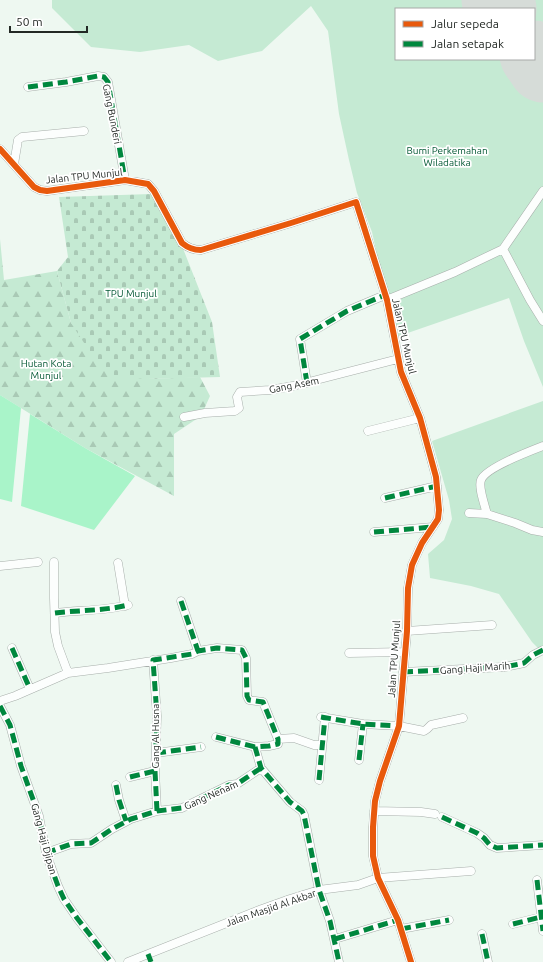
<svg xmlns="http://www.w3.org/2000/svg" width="543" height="962" font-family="Ubuntu,sans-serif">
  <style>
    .green { fill: #c5ead3; fill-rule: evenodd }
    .forest { fill: url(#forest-firs) }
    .cemetery { fill: url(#cemetery-stones) }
    .water { fill: #a9f4c9 }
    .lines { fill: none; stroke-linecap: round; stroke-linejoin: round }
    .runway { stroke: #d6dcd8; stroke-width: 69 }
    .minor-casing { stroke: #a7aeaa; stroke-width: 9 }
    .minor { stroke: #fcfefd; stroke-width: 8 }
    .quiet { stroke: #00873e; stroke-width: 5; stroke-dasharray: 10 5; stroke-linecap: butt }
    .cycleway-casing { stroke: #fff; stroke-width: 8 }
    .cycleway { stroke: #e8590c; stroke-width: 6 }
    .labels { text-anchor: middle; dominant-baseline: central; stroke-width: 3.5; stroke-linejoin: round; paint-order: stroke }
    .street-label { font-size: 10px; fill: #232925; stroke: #fff }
    .park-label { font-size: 10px; fill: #025733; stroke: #fff }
  </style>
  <defs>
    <pattern id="forest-firs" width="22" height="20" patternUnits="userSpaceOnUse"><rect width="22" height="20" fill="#c5ead3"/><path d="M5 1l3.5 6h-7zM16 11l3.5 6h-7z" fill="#a9c9b5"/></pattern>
    <pattern id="cemetery-stones" width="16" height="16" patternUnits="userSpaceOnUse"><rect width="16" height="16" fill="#c5ead3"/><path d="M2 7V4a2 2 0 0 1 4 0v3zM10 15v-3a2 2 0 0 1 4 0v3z" fill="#a9c9b5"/></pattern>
  </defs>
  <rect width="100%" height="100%" fill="#eef8f1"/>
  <path class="green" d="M52,0H543V387L524,341L509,298L399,336L387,300L372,232L357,193L349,160L339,114L328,31L311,6L262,51L218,61L189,45L140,52L91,47L52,8ZM396,9H534V59H396Z
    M543,401V653L532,642L499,594L471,586L430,578L428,554L444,540L452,519L449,500L432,441Z"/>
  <path class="forest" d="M0,239L4,280L57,271L71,323L148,379L200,377L210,396L201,416L174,434V496L85,448L0,395Z"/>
  <path class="cemetery" d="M151,194L182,246L212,322L220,377L148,379L110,376L92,355L71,323L57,271L68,257L59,197Z"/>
  <path class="water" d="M0,395L21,408L12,502L0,499Z
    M30,414L85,448L135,476L94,530L21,506Z"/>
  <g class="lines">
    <path class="runway" d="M496,0L502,9
      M534,55L543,68"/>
    <defs>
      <path id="minor" d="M28,87L66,82L98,76L104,77L108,82L125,180
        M0,149L34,187L40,190L47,191L125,180L148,184L154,191L182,243C188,248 193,250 201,250L291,223L356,202L387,300L401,372L420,418L436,477L439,510L438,519L422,543L412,565L408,588L407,631L399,726L380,781L375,801L373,827V856L378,878L398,920L411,962
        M14,164L18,140L22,137L84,131
        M543,191L503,249L530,300L543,321
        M389,299L455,272L503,249
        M307,383L300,339L347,311L385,295
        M184,417L205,413L235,411L239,408L237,397L240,392L270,390L293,386L398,359
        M368,431L420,418
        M543,446C530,451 485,468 481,480C478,487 485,506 487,514L515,523L532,530L543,532
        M385,498L437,486
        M469,513L487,514
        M374,532L433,527
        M54,562V598L55,632L58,646L68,673
        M118,563L125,606
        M0,566L38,562
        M181,601L198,651
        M55,613C79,610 104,611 128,605
        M407,631L492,625
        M12,648L30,689
        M349,653L405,652
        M153,660L157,716L155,771L157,811
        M403,672L505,667L524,663L533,655L543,650
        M0,701L15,696L68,673L108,668L171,658L192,654L198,651L217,648L242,650L246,658L247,696L249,700L263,702L278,739V744L269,746L255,747L261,768L290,802L302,811L304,815L319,890L330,921L339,962
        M0,706L10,725L21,766L39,816L46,853L58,886L64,899L77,918L111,962
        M321,717L363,724L399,726L424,731L427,729L431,725L463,718
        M216,737L255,747
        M278,739L294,738L314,745H322
        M156,753L201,747
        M359,760L363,724
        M130,777L155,771
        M319,780L325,717
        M116,785L119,800L126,821
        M374,811L421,812L435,814
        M442,817L477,833L484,838L490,845L497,848L543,845
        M46,853L71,844L91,843L112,829L131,819L157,811L182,808L229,785L237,784L261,768
        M537,880L543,931
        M513,924L541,917
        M401,929L449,920
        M482,934L488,962
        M335,939L398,920
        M128,962L262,909L290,899L319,890L358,885L378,878L471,871"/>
    </defs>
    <use href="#minor" class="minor-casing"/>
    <use href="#minor" class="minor"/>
    <path class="quiet" d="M28,87L66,82L98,76L104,77L108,82L125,180
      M307,383L300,339L347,311L385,295
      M385,498L437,486
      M374,532L433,527
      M181,601L198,651
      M55,613C79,610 104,611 128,605
      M12,648L30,689
      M403,672L505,667L524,663L533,655L543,650
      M0,706L10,725L21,766L39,816L46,853L58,886L64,899L77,918L111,962
      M321,717L363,724L399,726
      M216,737L255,747
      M156,753L201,747
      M359,760L363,724
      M130,777L155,771
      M319,780L325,717
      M116,785L119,800L126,821
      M157,811L155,771L157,716L153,660L192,654L198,651L217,648L242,650L246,658L247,696L249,700L263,702L278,739V744L269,746L255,747L261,768L290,802L302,811L304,815L319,890L330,921L339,962
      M442,817L477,833L484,838L490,845L497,848L543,845
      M46,853L71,844L91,843L112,829L131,819L157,811L182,808L229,785L237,784L261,768
      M537,880L543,931
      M513,924L541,917
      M401,929L449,920
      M482,934L488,962
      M335,939L398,920L399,924
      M148,954L151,962"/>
    <defs>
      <path id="cycleway" d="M0,149L34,187L40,190L47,191L125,180L148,184L154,191L182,243C188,248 193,250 201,250L291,223L356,202L387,300L401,372L420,418L436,477L439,510L438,519L422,543L412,565L408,588L407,631L399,726L380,781L375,801L373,827V856L378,878L398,920L411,962"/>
    </defs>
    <use href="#cycleway" class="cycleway-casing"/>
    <use href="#cycleway" class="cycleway"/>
  </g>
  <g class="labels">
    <g class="street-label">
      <text transform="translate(112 114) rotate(79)">Gang Bunderi</text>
      <text transform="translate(84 176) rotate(-6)">Jalan TPU Munjul</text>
      <text transform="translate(404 336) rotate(77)">Jalan TPU Munjul</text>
      <text transform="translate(294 385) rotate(-11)">Gang Asem</text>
      <text transform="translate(394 659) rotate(-86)">Jalan TPU Munjul</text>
      <text transform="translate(475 668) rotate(-4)">Gang Haji Marih</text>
      <text transform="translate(155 736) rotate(-90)">Gang Al Husna</text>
      <text transform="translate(211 795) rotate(-24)">Gang Nenam</text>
      <text transform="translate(44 839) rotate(75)">Gang Haji Djipan</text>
      <text transform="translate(271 908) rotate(-19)">Jalan Masjid Al Akbar</text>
    </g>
    <g class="park-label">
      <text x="447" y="150">Bumi Perkemahan<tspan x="447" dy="12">Wiladatika</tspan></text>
      <text x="131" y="293">TPU Munjul</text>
      <text x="46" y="363">Hutan Kota<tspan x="46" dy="12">Munjul</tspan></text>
    </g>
  </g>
  <rect x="395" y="8" width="140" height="52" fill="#ffffff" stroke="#a7a9a8"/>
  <rect x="403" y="21" width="20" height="6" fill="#e8590c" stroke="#a7a9a8"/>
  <text x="431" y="28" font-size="12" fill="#232925">Jalur sepeda</text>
  <rect x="403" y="41" width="20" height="6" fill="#00873e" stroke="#a7a9a8"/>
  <text x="431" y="48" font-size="12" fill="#232925">Jalan setapak</text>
  <path d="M10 26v6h77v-6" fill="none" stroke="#232925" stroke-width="2"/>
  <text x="16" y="26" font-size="12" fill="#232925" stroke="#ffffff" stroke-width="3" paint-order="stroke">50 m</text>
</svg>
